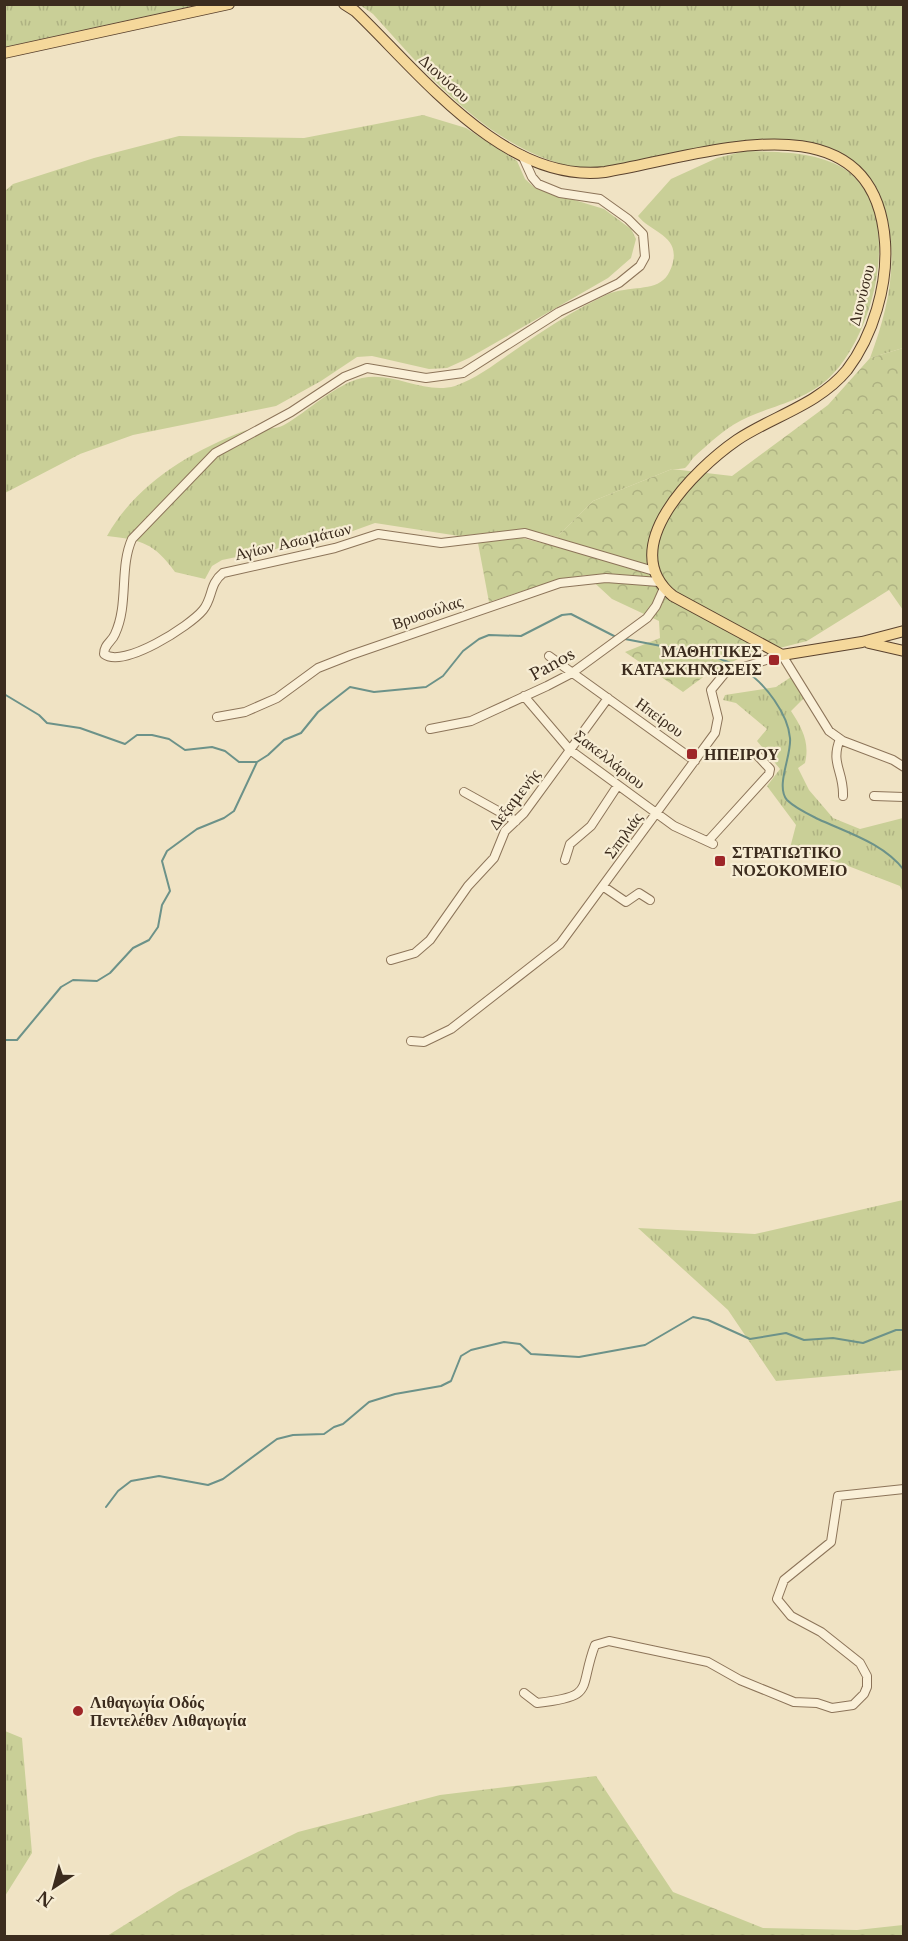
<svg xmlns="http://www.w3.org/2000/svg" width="908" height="1941" font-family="'Libre Baskerville',serif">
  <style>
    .grass { fill: url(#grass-tufts) }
    .forest { fill: url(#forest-crowns) }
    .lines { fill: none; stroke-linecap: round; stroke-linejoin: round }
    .stream { stroke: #6c9289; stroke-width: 2 }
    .minor-casing { stroke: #8c7459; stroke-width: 10 }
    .major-casing { stroke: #5a422e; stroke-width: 12 }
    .minor { stroke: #faf0d8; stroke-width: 8 }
    .major { stroke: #f5d89b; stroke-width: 10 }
    .poi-dot { fill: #9e2628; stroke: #f7edd4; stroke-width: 2 }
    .labels { text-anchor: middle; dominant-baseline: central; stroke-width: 4.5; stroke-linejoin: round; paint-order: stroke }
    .street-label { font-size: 16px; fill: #3c2c1e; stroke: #f7edd4 }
    .poi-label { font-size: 16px; font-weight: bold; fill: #3c2c1e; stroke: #f7edd4; text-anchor: start }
  </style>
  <defs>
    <pattern id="grass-tufts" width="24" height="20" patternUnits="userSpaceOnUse" patternTransform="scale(1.5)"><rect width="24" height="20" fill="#c9cf97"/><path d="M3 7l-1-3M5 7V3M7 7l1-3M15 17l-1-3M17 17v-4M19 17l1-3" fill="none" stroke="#aeb282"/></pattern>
    <pattern id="forest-crowns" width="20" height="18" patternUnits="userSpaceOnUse" patternTransform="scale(1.5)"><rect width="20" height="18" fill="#c9cf97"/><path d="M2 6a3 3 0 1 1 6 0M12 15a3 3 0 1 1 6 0" fill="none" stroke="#aeb282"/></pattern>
  </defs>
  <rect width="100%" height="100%" fill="#f0e3c4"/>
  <path class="grass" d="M5,4H197V5L5,47Z
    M360,5H903V348L870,358C890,305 902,249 879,195C840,106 710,146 639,161C620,165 596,173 576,168C488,148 431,78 373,14Z
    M423,115L466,128L517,161L525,179L535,188L604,209L631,229L636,239L631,258L608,278L469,358L447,368L429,369L372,356L357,357L321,381L276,406L133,435L80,454L5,493V191L13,184L94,158L179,136L304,138Z
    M745,151C776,152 815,151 843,168C907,209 875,334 830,377C802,404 764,406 733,425C719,434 706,446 694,457C691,460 688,466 685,468C682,469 675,469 672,469L593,501L557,537L524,529L459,536L375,523L339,536L222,560L212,566L205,579L175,572C154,543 142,540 107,536C136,484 190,452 244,431C257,427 273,431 284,425C307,412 337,383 362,378C394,371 424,395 455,386C479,378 500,360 521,346C542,331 564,317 586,305C599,299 610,291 624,290C647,286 666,290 673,262C679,235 650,232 638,216L671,179L717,158Z
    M791,677L805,697L791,711C802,728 810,742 805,763L798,768L809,790L833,818L860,829L903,818V893L900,886L843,864L790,848L796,825L767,786L780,769L757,741L767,729L736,703L723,700L725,695L776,687Z
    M903,1200V1370L776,1381L728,1310L638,1228L755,1234Z
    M5,1731L22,1738L32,1853L5,1896Z"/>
  <path class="forest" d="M903,348V610L889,590L807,641L740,658L706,675L683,692L625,652L660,638L659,621L612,599L586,575L557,580L489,602L478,543L522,538L554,546L557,537L593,501L672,469L732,476L828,405L870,358Z
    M596,1776L673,1892L763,1928L857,1930L903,1925V1936H107L179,1891L298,1832L440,1795Z"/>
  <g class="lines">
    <path class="stream" d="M625,639L713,656L738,666
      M745,671C765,683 788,714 790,738C792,755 775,786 787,800C795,808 808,814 818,819C848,833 883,843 904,870
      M4,694L39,715L47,723L80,728L125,744L137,735H152L169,739L185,750L212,747L225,751L239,762H257L268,755L284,740L301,733L318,712L350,687L374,692L426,687L443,676L463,651L479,639L489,635L521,636L562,615L571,614L616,637
      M4,1040H17L61,987L73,980L97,981L110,973L133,948L149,940L158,927L162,905L170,891L162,861L167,851L197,829L224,818L234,811L257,762
      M106,1507L118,1491L131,1481L159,1476L208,1485L223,1479L277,1439L293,1435L324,1434L334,1427L343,1424L369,1402L395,1394L441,1386L451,1381L461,1356L471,1350L504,1342L520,1344L531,1354L579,1357L645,1345L693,1317L708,1320L750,1339L786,1333L804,1340L833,1338L863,1343L896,1330H904"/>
    <defs>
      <path id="minor" d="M522,155L532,177L538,184L560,193L600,199L628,219L643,234L645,257L640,266L619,283L559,312L463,373L426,378L367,368L344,377L291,412L215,453L132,539C119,568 129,604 115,634C112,642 104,644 104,654C123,669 190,626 203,610C213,598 209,584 223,573L335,548L378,534L441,543L525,533L654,571
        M549,656L695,761
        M524,696L570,750L674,826L713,844
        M217,717L245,712L277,698L318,668L351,655L560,583L606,578L659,582
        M430,729L471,721L547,686L572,673L647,618L656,606L664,588
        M840,739C830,764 844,771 843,796
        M464,792L516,821
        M874,796L904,797
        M709,840L769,774L770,769L757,755
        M565,860L570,844L591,826L618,785
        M604,887L626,902L639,893L650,900
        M391,960L415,953L430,940L468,886L494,858L505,831L524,813L608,698
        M411,1041L424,1042L451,1029L560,944L715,733L718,718L711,690L725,673L782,655L829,731L843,741L893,760L904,767
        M524,1693L537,1703C597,1696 578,1690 595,1645L609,1641L708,1662L740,1680L794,1702L817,1703L832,1708L853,1705L864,1694L867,1687V1676L860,1663L821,1632L791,1616L777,1599L784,1580L831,1542L838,1496L904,1489"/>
      <path id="major" d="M344,4L355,11C420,73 504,184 605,172C698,157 874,90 885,242C888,285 873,336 847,370C818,405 773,416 737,440C695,469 614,548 673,596L782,655L862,642L904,631
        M4,53L229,4
        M869,643L904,651"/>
    </defs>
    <use href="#minor" class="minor-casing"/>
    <use href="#major" class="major-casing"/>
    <use href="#minor" class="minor"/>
    <use href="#major" class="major"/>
  </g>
  <g class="poi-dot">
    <rect x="768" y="654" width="12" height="12" rx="3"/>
    <rect x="686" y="748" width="12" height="12" rx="3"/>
    <rect x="714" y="855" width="12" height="12" rx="3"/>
    <circle cx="78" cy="1711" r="6"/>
  </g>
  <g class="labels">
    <g class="street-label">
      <text transform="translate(445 78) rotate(42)">Διονύσου</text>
      <text transform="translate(861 295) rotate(-76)">Διονύσου</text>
      <text transform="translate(293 541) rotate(-13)">Αγίων Ασωμάτων</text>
      <text transform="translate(427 612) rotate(-19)">Βρυσούλας</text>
      <text transform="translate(552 664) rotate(-29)">Panos</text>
      <text transform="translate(660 717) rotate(36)">Ηπείρου</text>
      <text transform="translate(610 759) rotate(38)">Σακελλάριου</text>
      <text transform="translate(514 799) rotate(-52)">Δεξαμενής</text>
      <text transform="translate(623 835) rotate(-54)">Σπηλιάς</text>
    </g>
    <g class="poi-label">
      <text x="762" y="651" text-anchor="end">ΜΑΘΗΤΙΚΕΣ<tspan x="762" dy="18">ΚΑΤΑΣΚΗΝΏΣΕΙΣ</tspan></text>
      <text x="704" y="754">ΗΠΕΙΡΟΥ</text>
      <text x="732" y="852">ΣΤΡΑΤΙΩΤΙΚΟ<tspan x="732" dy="18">ΝΟΣΟΚΟΜΕΙΟ</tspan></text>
      <text x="90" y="1702">Λιθαγωγία Οδός<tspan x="90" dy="18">Πεντελέθεν Λιθαγωγία</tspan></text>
    </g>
  </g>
  <rect width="908" height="1941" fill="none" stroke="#3c2c1e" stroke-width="12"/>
  <g transform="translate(54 1887) rotate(216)" stroke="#f7edd4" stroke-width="4.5" paint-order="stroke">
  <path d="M0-4.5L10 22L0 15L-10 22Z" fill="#3c2c1e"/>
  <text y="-9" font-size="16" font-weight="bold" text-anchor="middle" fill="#3c2c1e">N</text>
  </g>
</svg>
